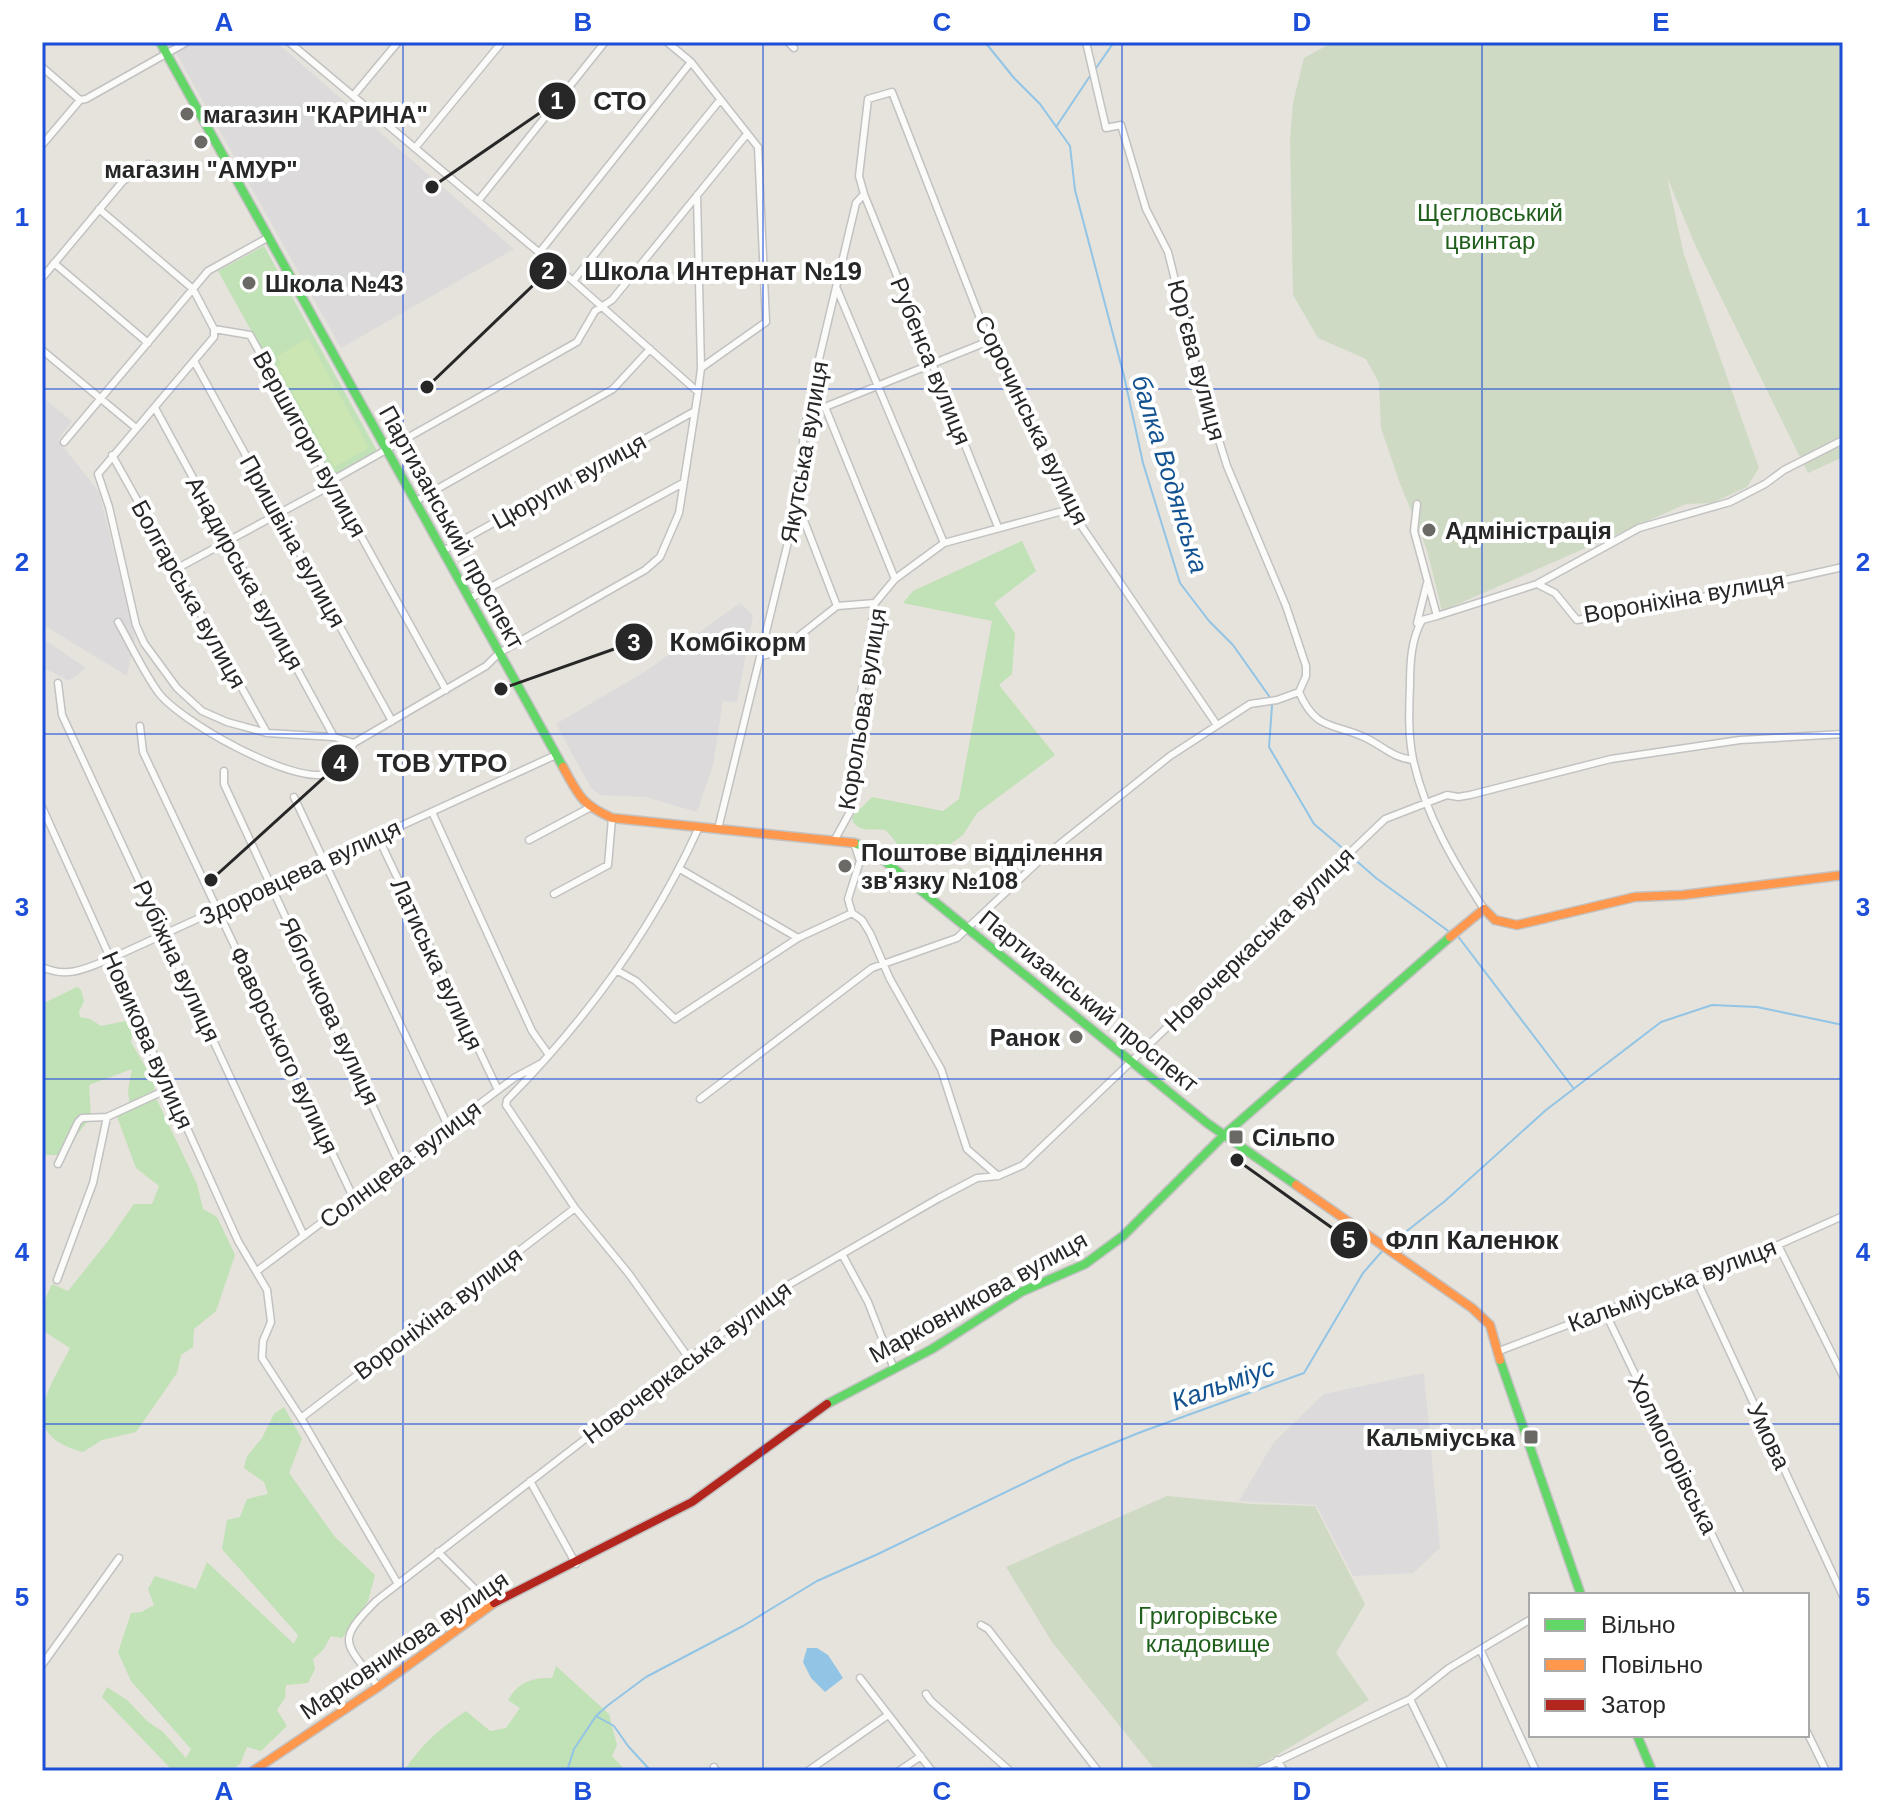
<svg xmlns="http://www.w3.org/2000/svg" width="1885" height="1813" font-family="Helvetica,sans-serif">
  <style>
    .industrial { fill: #dddadb }
    .green { fill: #c1e1b6 }
    .cemetery { fill: #cedac4 }
    .pitch { fill: #cbe5b3 }
    .water { fill: #92c4e5 }
    .lines { fill: none; stroke-linecap: round; stroke-linejoin: round }
    .stream { stroke: #92c4e5; stroke-width: 2 }
    .street-casing { stroke: #c3c2c2; stroke-width: 9 }
    .fast-casing { stroke: #c3c2c2; stroke-width: 11 }
    .slow-casing { stroke: #c3c2c2; stroke-width: 11 }
    .jam-casing { stroke: #c3c2c2; stroke-width: 11 }
    .street { stroke: #fbfbfa; stroke-width: 6 }
    .fast { stroke: #63d668; stroke-width: 8 }
    .slow { stroke: #ff974d; stroke-width: 8 }
    .jam { stroke: #b3261e; stroke-width: 8 }
    .grid { fill: none; stroke: #1d4ed8; stroke-width: 2; stroke-opacity: 0.55 }
    .poi-dot { fill: #6a6966; stroke: #fff; stroke-width: 3 }
    .labels { text-anchor: middle; dominant-baseline: central; stroke-width: 8; stroke-linejoin: round; paint-order: stroke }
    .poi-label { font-size: 24px; font-weight: bold; fill: #272727; stroke: #fff; text-anchor: start }
    .park-label { font-size: 24px; fill: #1f5f1b; stroke: #fff }
    .street-label { font-size: 24px; fill: #272727; stroke: #fff }
    .water-label { font-size: 26px; font-style: italic; fill: #125290; stroke: #fff }
    .leader { fill: none; stroke: #272727; stroke-width: 3 }
    .callout-dot { fill: #272727; stroke: #fff; stroke-width: 3 }
    .mark-label { font-size: 24px; text-anchor: middle; font-weight: bold; fill: #fff }
    .callout-label { font-size: 26px; text-anchor: middle; font-weight: bold; fill: #272727; stroke: #fff; stroke-width: 8; stroke-linejoin: round; paint-order: stroke }
    .neatline { fill: none; stroke: #1d4ed8; stroke-width: 3 }
    .grid-label { font-size: 26px; text-anchor: middle; font-weight: bold; fill: #1d4ed8 }
  </style>
  <rect width="100%" height="100%" fill="#e5e3dc"/>
  <path class="industrial" d="M196,42H276L514,249L341,348L176,53Z
    M42,397L72,421L58,440L99,492L135,637L127,676L42,624Z
    M740,603L753,615L737,702L723,701L713,765L697,812L646,797L600,795L591,788L556,724L646,671Z
    M42,638L86,668L69,681L42,667Z
    M1424,1373L1440,1548L1413,1573L1353,1576L1316,1505L1239,1501L1274,1442L1324,1394Z"/>
  <path class="green" d="M264,246L377,451L332,476L218,271Z
    M1022,541L1036,571L994,603L1015,633L1012,674L999,685L1055,755L977,813L963,835L923,864C903,860 899,842 885,830C873,828 858,834 852,819L853,816L872,797L943,811L959,799L992,621L903,603L913,591Z
    M77,987L81,990L84,1001L79,1012L80,1017L90,1019L101,1026L126,1021L133,1028L131,1042L154,1082L155,1096L197,1184L203,1209L217,1217L235,1255L216,1311L194,1329L193,1347L181,1355L177,1373L136,1432L102,1440L83,1452C15,1434 49,1390 70,1348L42,1330V1306L52,1284L68,1291L108,1241L134,1204H152L159,1186L136,1168L116,1114L130,1106L128,1091L132,1069L89,1085L91,1117L61,1155H46L42,1162V1004Z
    M284,1407L302,1439L289,1473L335,1537L375,1575L368,1601L342,1638L331,1636L323,1650L313,1659L315,1669L308,1683L286,1685L285,1698L277,1710L287,1726L261,1751L247,1747L240,1764L231,1771H173L102,1697L107,1687L127,1700L147,1721L163,1732L186,1758L191,1749L131,1681L118,1652L131,1613L141,1612L154,1605L148,1589L155,1576L196,1589L207,1562L294,1644L298,1635L222,1549L227,1520L240,1517L247,1499L268,1494L264,1482L244,1468L247,1456L262,1438L274,1414Z
    M556,1666L609,1714L617,1745L612,1756L626,1771H404C421,1745 440,1728 466,1711L490,1731L506,1728L520,1708L508,1700C518,1682 533,1677 552,1678Z"/>
  <path class="cemetery" d="M1333,42H1843V457L1808,473L1696,247L1667,177L1684,255L1759,468L1747,487L1712,503L1686,504L1442,611L1427,550L1399,481L1381,428L1379,383L1366,359L1318,338L1293,295L1290,139L1293,103L1304,58Z
    M1167,1496L1251,1504L1315,1506L1365,1604L1336,1653L1369,1700L1250,1771H1156L1052,1642L1006,1567Z"/>
  <path class="pitch" d="M308,338L369,448L334,467L277,365L281,363L277,356Z"/>
  <path class="water" d="M807,1648H817L828,1655L843,1678L825,1692L811,1678L803,1662Z"/>
  <g class="lines">
    <path class="stream" d="M985,42L1014,78L1040,104L1070,146L1075,190L1124,376L1143,463L1180,583L1209,621L1233,645L1269,696L1272,706L1269,747L1314,824L1347,852
      M1094,71L1114,42
      M1056,127L1090,76
      M1352,857L1376,878L1451,933
      M1457,935L1574,1089
      M1389,1245L1445,1201L1546,1110L1661,1022L1712,1005L1757,1007L1843,1025
      M596,1716L614,1726L628,1746L651,1771
      M567,1771L574,1749L596,1716L607,1706L646,1677L743,1626L817,1581L878,1554L1072,1460L1141,1432L1304,1373L1363,1273L1384,1249"/>
    <defs>
      <path id="street" d="M289,42L573,281L698,392
        M667,42L691,62L758,147L766,322L701,368
        M788,42L794,48
        M1086,42L1106,128L1121,125L1146,209L1168,252L1198,373L1227,466L1286,606L1306,666V676L1299,692
        M42,67L80,100L86,99L187,42
        M353,96L398,42
        M42,145L80,100
        M415,148L502,42
        M864,194L998,527
        M478,201L605,42
        M99,209L193,289L214,329L250,335L446,690
        M539,253L691,62
        M54,263L148,343
        M42,278L123,181L148,164
        M573,281L720,100
        M837,289L944,543
        M214,329V337L98,474L109,507L136,625L144,643L177,688L202,711L227,722L267,733L334,737L354,743L486,666L499,653L645,570L660,557L679,513L698,392L701,368L697,195
        M42,350L136,428
        M194,361L392,721
        M809,406L825,407L989,341
        M825,407L895,579
        M155,408L334,737
        M64,442L208,271L269,237
        M112,455L267,733
        M416,501L613,389L650,349
        M1417,504L1414,531L1437,616L1422,620C1411,640 1410,663 1410,685C1409,710 1408,735 1413,759C1425,814 1454,863 1484,909
        M798,505L837,606
        M443,551L695,411
        M176,569L328,487L331,481L577,342L595,311L612,300L747,134
        M1537,584L1555,593L1577,620L1740,590L1843,567
        M469,599L683,483
        M1437,616L1537,584L1639,528L1730,502L1765,484L1784,470L1843,440
        M118,622C131,645 143,671 158,692C179,721 292,784 326,774C341,770 348,755 354,743
        M1417,623L1427,583
        M762,656L780,651L837,606L875,603
        M58,683L62,715L304,1236
        M140,726L143,752L353,1197
        M224,771V784L399,1163
        M294,797L448,1126
        M42,807L238,1241L267,1290L271,1322L263,1341L262,1358L301,1418L398,1584
        M432,812L532,1031L549,1055
        M718,829L797,505L804,432L815,376L856,203L864,194L859,176L868,99L892,92L989,341L1070,509L1217,725
        M378,837L498,1090
        M529,840L589,808
        M834,841L850,812L858,713L875,603L895,579L944,543L1070,509
        M854,843L860,861L848,899L852,913L862,920L870,933L890,979L941,1069L967,1149L998,1176
        M680,869L798,938
        M554,894L608,865L612,818
        M42,967C68,979 87,968 112,958L556,755
        M618,971L636,981L675,1019L798,938L852,913
        M700,1099L872,968L957,938L1041,859L1170,756L1250,704L1277,700L1299,692C1317,733 1335,722 1368,739C1385,748 1394,758 1413,760
        M58,1164L78,1122L82,1118L107,1117L170,1088
        M1778,1245L1843,1376
        M842,1254L868,1302L894,1369
        M257,1271L514,1078L542,1063
        M1695,1277L1843,1596
        M57,1280L93,1183L107,1117
        M1605,1312L1741,1595
        M1499,1351L1778,1245L1843,1216
        M688,1357L629,1274L575,1208L506,1105L507,1100C585,1021 653,929 699,827
        M301,1418L575,1208
        M530,1481L576,1564
        M438,1552L491,1605
        M981,1625L988,1629L1098,1771
        M1481,1651L1536,1771
        M42,1665L119,1558
        M860,1678L932,1771
        M378,1687C347,1642 333,1644 376,1601L771,1295L939,1198L977,1178L998,1176L1023,1165L1385,819L1447,795L1458,797L1470,795L1611,759L1740,740L1843,734
        M926,1694L931,1701L1010,1771
        M1410,1699L1445,1771
        M1807,1732L1826,1771
        M1277,1760L1284,1771
        M714,1767L716,1771
        M808,1771L888,1715
        M899,1771L921,1756
        M1257,1771L1410,1699L1449,1668L1531,1619"/>
      <path id="fast" d="M160,42L563,767
        M854,843L870,849L1207,1123L1296,1185
        M1500,1360L1581,1595
        M827,1404L932,1349L1021,1292L1085,1264L1123,1236L1224,1135L1450,937
        M1637,1735L1652,1771"/>
      <path id="slow" d="M563,767C579,796 581,804 612,818L854,843
        M1450,937L1484,909L1495,920L1517,925L1635,897L1683,895L1843,875
        M1296,1185L1472,1308L1490,1325L1500,1360
        M253,1771L378,1687L494,1603"/>
      <path id="jam" d="M494,1603L692,1502L827,1404"/>
    </defs>
    <use href="#street" class="street-casing"/>
    <use href="#fast" class="fast-casing"/>
    <use href="#slow" class="slow-casing"/>
    <use href="#jam" class="jam-casing"/>
    <use href="#street" class="street"/>
    <use href="#fast" class="fast"/>
    <use href="#slow" class="slow"/>
    <use href="#jam" class="jam"/>
  </g>
  <path class="grid" d="M403,42V1771M763,42V1771M1122,42V1771M1482,42V1771M42,389H1843M42,734H1843M42,1079H1843M42,1424H1843"/>
  <g class="poi-dot">
    <circle cx="187" cy="114" r="8"/>
    <circle cx="201" cy="142" r="8"/>
    <circle cx="249" cy="283" r="8"/>
    <circle cx="1429" cy="530" r="8"/>
    <circle cx="845" cy="866" r="8"/>
    <circle cx="1076" cy="1037" r="8"/>
    <rect x="1228" y="1129" width="16" height="16" rx="4"/>
    <rect x="1523" y="1429" width="16" height="16" rx="4"/>
  </g>
  <g class="labels">
    <g class="poi-label">
      <text x="203" y="114">магазин "КАРИНА"</text>
      <text x="201" y="169" text-anchor="middle">магазин "АМУР"</text>
      <text x="265" y="283">Школа №43</text>
      <text x="1445" y="530">Адміністрація</text>
      <text x="861" y="852">Поштове відділення<tspan x="861" dy="28">зв'язку №108</tspan></text>
      <text x="1060" y="1037" text-anchor="end">Ранок</text>
      <text x="1252" y="1137">Сільпо</text>
      <text x="1515" y="1437" text-anchor="end">Кальміуська</text>
    </g>
    <g class="park-label">
      <text x="1490" y="212">Щегловський<tspan x="1490" dy="28">цвинтар</tspan></text>
      <text x="1208" y="1615">Григорівське<tspan x="1208" dy="28">кладовище</tspan></text>
    </g>
    <g class="street-label">
      <text transform="translate(1197 360) rotate(75)">Юр’єва вулиця</text>
      <text transform="translate(931 361) rotate(68)">Рубенса вулиця</text>
      <text transform="translate(1032 420) rotate(64)">Сорочинська вулиця</text>
      <text transform="translate(310 444) rotate(61)">Вершигори вулиця</text>
      <text transform="translate(804 452) rotate(-80)">Якутська вулиця</text>
      <text transform="translate(569 481) rotate(-29)">Цюрупи вулиця</text>
      <text transform="translate(452 527) rotate(61)">Партизанський проспект</text>
      <text transform="translate(293 541) rotate(61)">Пришвіна вулиця</text>
      <text transform="translate(245 573) rotate(61)">Анадирська вулиця</text>
      <text transform="translate(189 594) rotate(61)">Болгарська вулиця</text>
      <text transform="translate(1684 597) rotate(-10)">Вороніхіна вулиця</text>
      <text transform="translate(862 709) rotate(-81)">Корольова вулиця</text>
      <text transform="translate(300 872) rotate(-25)">Здоровцева вулиця</text>
      <text transform="translate(1259 939) rotate(-44)">Новочеркаська вулиця</text>
      <text transform="translate(177 961) rotate(65)">Рубіжна вулиця</text>
      <text transform="translate(437 964) rotate(65)">Латиська вулиця</text>
      <text transform="translate(1089 1001) rotate(39)">Партизанський проспект</text>
      <text transform="translate(330 1011) rotate(65)">Яблочкова вулиця</text>
      <text transform="translate(148 1040) rotate(66)">Новикова вулиця</text>
      <text transform="translate(284 1050) rotate(65)">Фаворського вулиця</text>
      <text transform="translate(400 1164) rotate(-37)">Солнцева вулиця</text>
      <text transform="translate(1672 1285) rotate(-21)">Кальміуська вулиця</text>
      <text transform="translate(978 1297) rotate(-29)">Марковникова вулиця</text>
      <text transform="translate(438 1313) rotate(-37)">Вороніхіна вулиця</text>
      <text transform="translate(687 1362) rotate(-37)">Новочеркаська вулиця</text>
      <text transform="translate(1769 1436) rotate(65)">Умова</text>
      <text transform="translate(1673 1454) rotate(64)">Холмогорівська</text>
      <text transform="translate(404 1645) rotate(-34)">Марковникова вулиця</text>
    </g>
    <g class="water-label">
      <text transform="translate(1170 474) rotate(73)">балка Водянська</text>
      <text transform="translate(1223 1384) rotate(-20)">Кальміус</text>
    </g>
  </g>
  <path class="leader" d="M432 187L557 101M427 387L548 271M501 689L634 642M211 880L340 763M1237 1160L1349 1240"/>
  <g class="callout-dot">
    <circle cx="432" cy="187" r="8"/>
    <circle cx="427" cy="387" r="8"/>
    <circle cx="501" cy="689" r="8"/>
    <circle cx="211" cy="880" r="8"/>
    <circle cx="1237" cy="1160" r="8"/>
    <circle cx="557" cy="101" r="20"/>
    <circle cx="548" cy="271" r="20"/>
    <circle cx="634" cy="642" r="20"/>
    <circle cx="340" cy="763" r="20"/>
    <circle cx="1349" cy="1240" r="20"/>
  </g>
  <g class="mark-label">
    <text x="557" y="109">1</text>
    <text x="548" y="279">2</text>
    <text x="634" y="651">3</text>
    <text x="340" y="772">4</text>
    <text x="1349" y="1248">5</text>
  </g>
  <g class="callout-label">
    <text x="620" y="110">СТО</text>
    <text x="723" y="280">Школа Интернат №19</text>
    <text x="738" y="651">Комбікорм</text>
    <text x="442" y="772">ТОВ УТРО</text>
    <text x="1472" y="1249">Флп Каленюк</text>
  </g>
  <rect width="1885" height="1813" fill="none" stroke="#ffffff" stroke-width="88"/>
  <rect x="1529" y="1593" width="280" height="144" fill="#ffffff" stroke="#a9a9a9" stroke-width="2"/>
  <rect x="1545" y="1619" width="40" height="12" fill="#63d668" stroke="#a9a9a9" stroke-width="2"/>
  <text x="1601" y="1633" font-size="24" fill="#272727">Вільно</text>
  <rect x="1545" y="1659" width="40" height="12" fill="#ff974d" stroke="#a9a9a9" stroke-width="2"/>
  <text x="1601" y="1673" font-size="24" fill="#272727">Повільно</text>
  <rect x="1545" y="1699" width="40" height="12" fill="#b3261e" stroke="#a9a9a9" stroke-width="2"/>
  <text x="1601" y="1713" font-size="24" fill="#272727">Затор</text>
  <rect x="44" y="44" width="1797" height="1725" class="neatline"/>
  <g class="grid-label">
    <text x="224" y="31">A</text>
    <text x="583" y="31">B</text>
    <text x="942" y="31">C</text>
    <text x="1302" y="31">D</text>
    <text x="1661" y="31">E</text>
    <text x="22" y="226">1</text>
    <text x="1863" y="226">1</text>
    <text x="22" y="571">2</text>
    <text x="1863" y="571">2</text>
    <text x="22" y="916">3</text>
    <text x="1863" y="916">3</text>
    <text x="22" y="1261">4</text>
    <text x="1863" y="1261">4</text>
    <text x="22" y="1606">5</text>
    <text x="1863" y="1606">5</text>
    <text x="224" y="1800">A</text>
    <text x="583" y="1800">B</text>
    <text x="942" y="1800">C</text>
    <text x="1302" y="1800">D</text>
    <text x="1661" y="1800">E</text>
  </g>
</svg>
